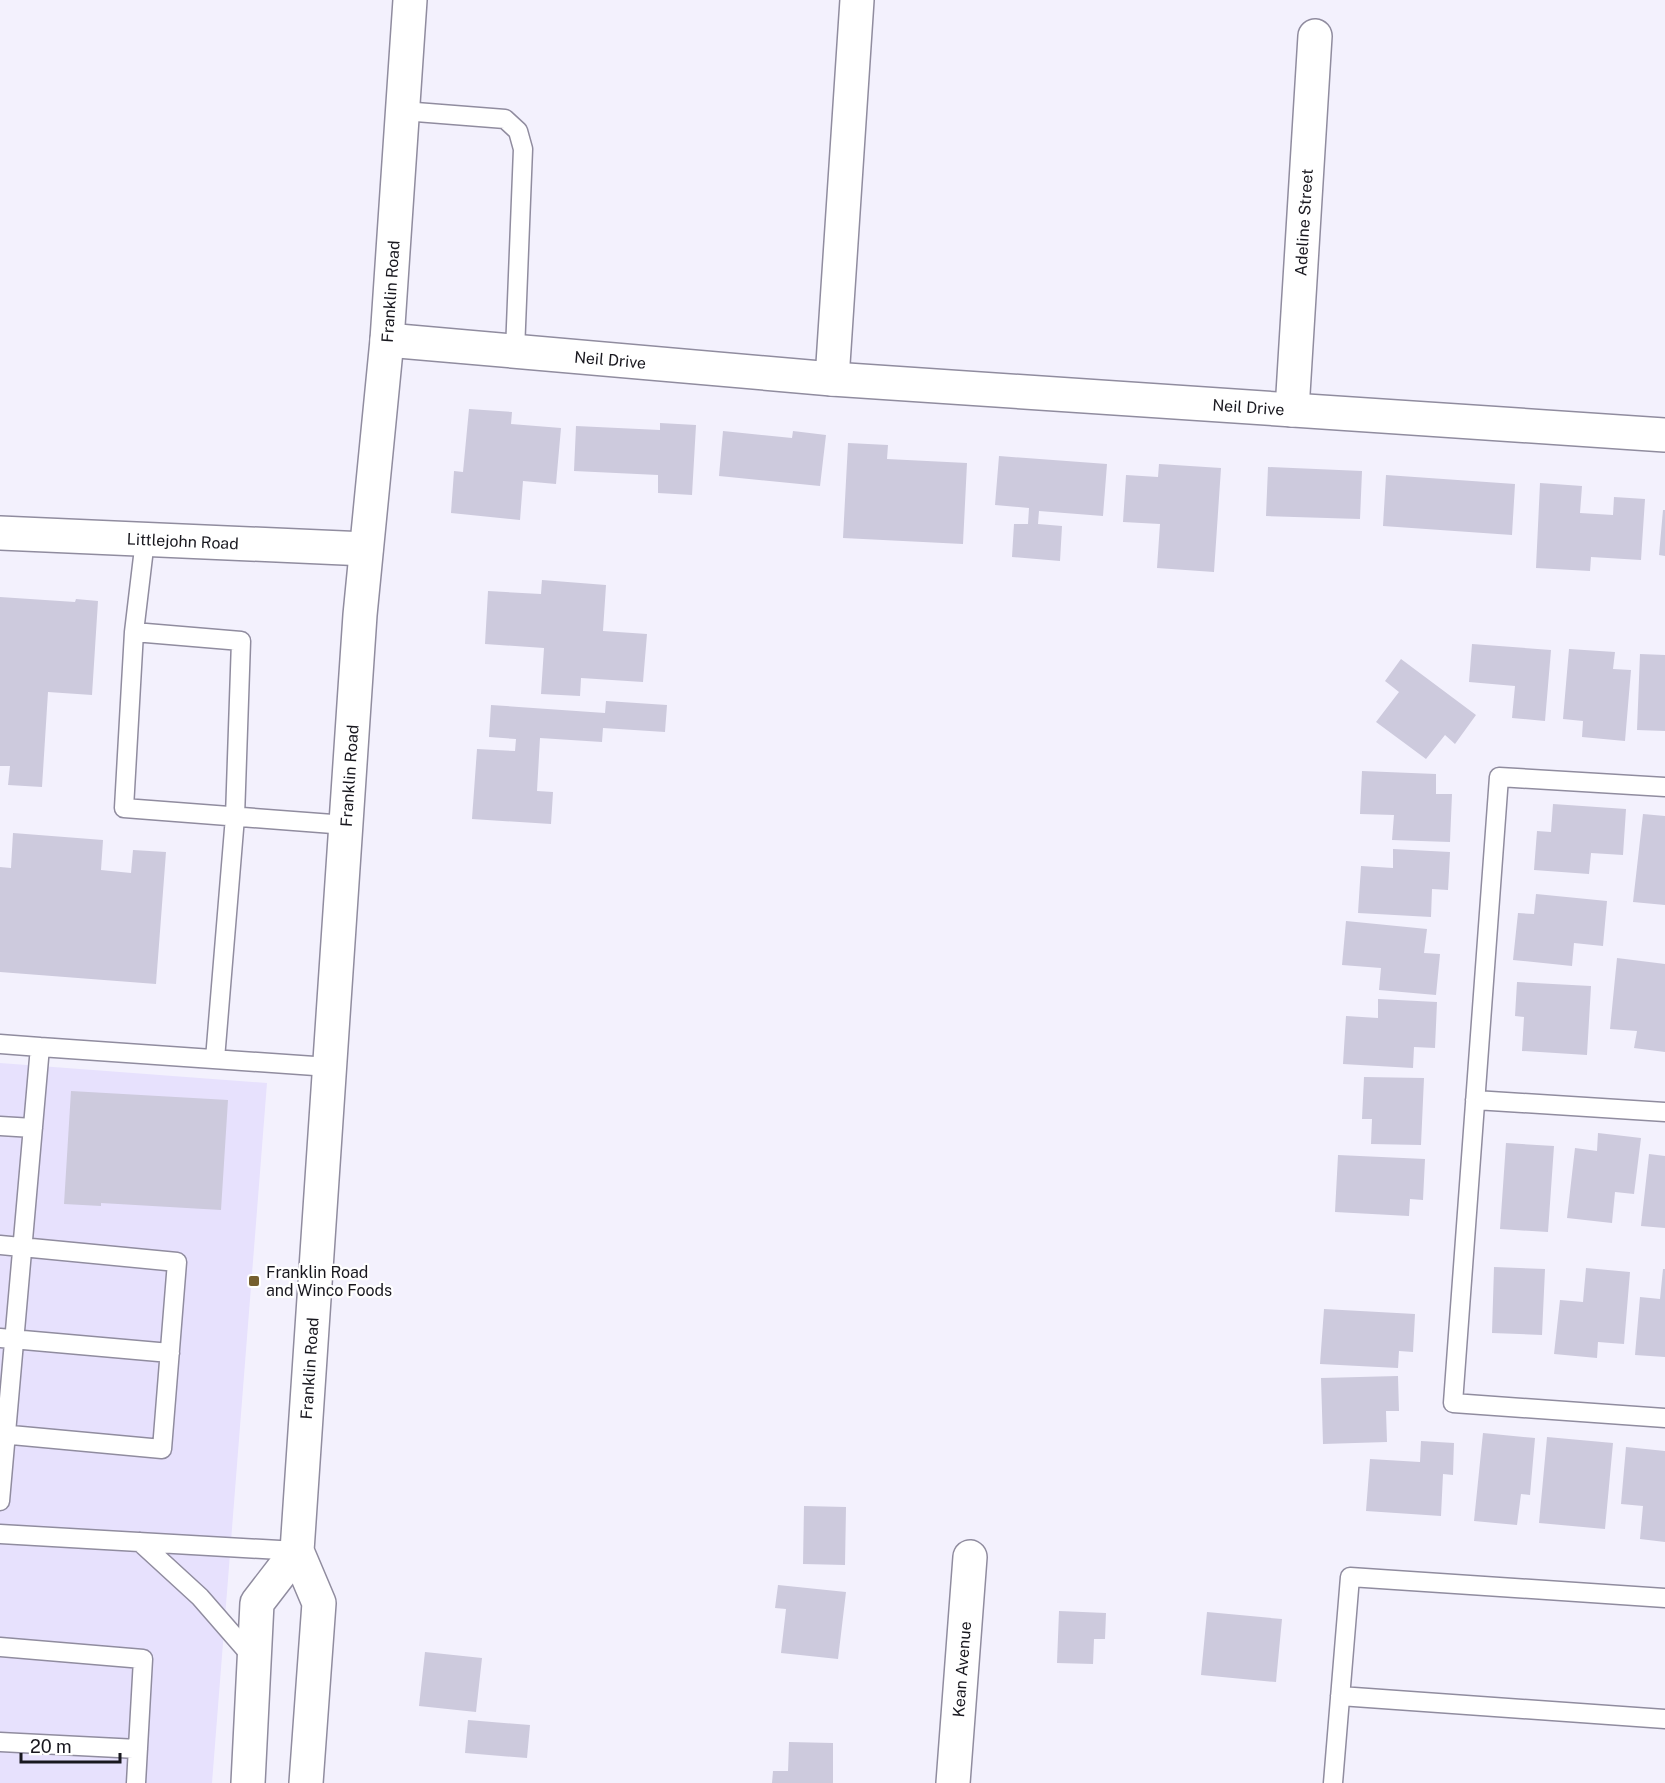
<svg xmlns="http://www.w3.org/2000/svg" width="1665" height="1783" font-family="'Public Sans',sans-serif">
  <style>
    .built { fill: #e7e1fd }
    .building { fill: #cdcadd }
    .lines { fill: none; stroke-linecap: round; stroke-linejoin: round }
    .service-casing { stroke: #908c9f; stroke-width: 21 }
    .minor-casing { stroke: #908c9f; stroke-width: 36 }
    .secondary-casing { stroke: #908c9f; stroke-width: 36 }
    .service { stroke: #fff; stroke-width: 18 }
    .minor { stroke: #fff; stroke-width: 33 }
    .secondary { stroke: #fff; stroke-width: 33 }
    .poi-dot { fill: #755f2f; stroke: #fff; stroke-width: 2 }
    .labels { text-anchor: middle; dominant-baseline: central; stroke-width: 4.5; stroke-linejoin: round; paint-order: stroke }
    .street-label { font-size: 16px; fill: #19181f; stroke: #fff }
    .poi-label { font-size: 16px; fill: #19181f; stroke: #fff; text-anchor: start }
  </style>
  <rect width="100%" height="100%" fill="#f3f1fd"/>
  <path class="built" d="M0,1063L267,1083L212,1783H0Z"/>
  <path class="building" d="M469,409L512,412L511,424L561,428L556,484L523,481L520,520L451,513L454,471L463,472Z
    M660,423L696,425L692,495L658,493V475L574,471L576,426L660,430Z
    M723,431L792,438L793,431L826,435L820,486L719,476Z
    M848,443L888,445L887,459L967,463L963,544L843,538Z
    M999,456L1107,464L1103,516L1039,511L1038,524L1062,526L1060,561L1012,557L1014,524H1028L1029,508L995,505Z
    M1159,464L1221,468L1214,572L1157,568L1160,524L1123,522L1126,475L1158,477Z
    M1268,467L1362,471L1360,519L1266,516Z
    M1386,475L1515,484L1512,535L1383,526Z
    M1540,483L1582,486L1580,513L1613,515L1614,497L1645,499L1641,560L1591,557L1590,571L1536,568Z
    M1663,510H1665V556L1659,555Z
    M542,580L606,585L603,631L647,634L643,682L581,678L580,696L541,694L544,648L485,644L488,591L541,594Z
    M0,597L75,602L76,599L98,601L92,695L48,692L42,787L8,785L10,766H0Z
    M1472,644L1551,650L1545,721L1512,718L1515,686L1469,682Z
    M1569,649L1615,652L1613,669L1631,670L1625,741L1582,737L1583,721L1563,719Z
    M1640,654L1665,655V731L1637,730Z
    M1401,659L1476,715L1455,744L1445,735L1426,759L1376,722L1399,692L1385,681Z
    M606,701L667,705L665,732L603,728L602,742L540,738L537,791L553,792L551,824L472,819L477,749L515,751L516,739L489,737L491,705L605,713Z
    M1362,771L1436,774V794H1452L1450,842L1392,840L1394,815L1360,814Z
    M1553,804L1626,809L1623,855L1591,853L1589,874L1534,870L1537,831L1551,832Z
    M1643,814L1665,816V905L1633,902Z
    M13,833L103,840L101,870L131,873L133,850L166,852L156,984L0,972V867L11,868Z
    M1393,849L1450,852L1448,890L1432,889L1431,917L1358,913L1361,866L1393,868Z
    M1536,894L1607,901L1603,946L1574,943L1572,966L1513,960L1518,913L1534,914Z
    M1346,921L1427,929L1424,953L1440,954L1436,995L1379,990L1381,968L1342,965Z
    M1617,958L1665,964V1052L1634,1048L1637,1031L1610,1029Z
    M1517,982L1591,986L1587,1055L1522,1051L1524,1017L1515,1016Z
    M1378,999L1437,1002L1435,1048L1414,1047L1413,1068L1343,1064L1346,1016L1378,1018Z
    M1364,1077L1424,1078L1421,1145L1371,1144L1372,1119H1362Z
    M71,1091L228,1100L221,1210L101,1203V1206L64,1204Z
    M1598,1133L1641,1138L1634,1194L1615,1192L1612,1223L1567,1218L1575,1148L1597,1151Z
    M1506,1143L1554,1146L1548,1232L1500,1229Z
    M1649,1154L1665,1156V1228L1641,1226Z
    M1338,1155L1425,1159L1423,1200L1410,1199L1409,1216L1335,1212Z
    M1494,1267L1545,1269L1542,1335L1492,1333Z
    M1586,1268L1630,1272L1624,1344L1598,1342L1597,1358L1554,1354L1560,1300L1583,1302Z
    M1663,1269H1665V1357L1635,1355L1640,1297L1660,1299Z
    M1324,1309L1415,1314L1413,1352L1399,1351L1398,1368L1320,1364Z
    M1398,1376L1399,1411H1386L1387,1442L1323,1444L1321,1378Z
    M1483,1433L1535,1438L1530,1495L1521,1494L1517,1525L1474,1521Z
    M1547,1437L1613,1443L1605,1529L1539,1523Z
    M1421,1441L1454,1443L1453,1475L1443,1474L1441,1516L1366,1511L1370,1459L1420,1462Z
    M1626,1447L1665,1451V1542L1640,1539L1643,1506L1621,1504Z
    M804,1506L846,1507L845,1565L803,1564Z
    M778,1585L846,1592L838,1659L781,1653L786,1609L775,1608Z
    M1059,1611L1106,1613L1105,1639H1094L1093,1664L1057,1663Z
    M1207,1612L1282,1619L1276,1682L1201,1675Z
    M425,1652L482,1658L476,1712L419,1706Z
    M468,1720L530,1725L527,1758L465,1753Z
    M789,1742L833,1743V1783H772L773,1771H788Z"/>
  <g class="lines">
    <defs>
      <path id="service" d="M403,111L505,119L518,131L523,149L515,351
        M145,540L134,632L124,808L346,825
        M134,632L241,641L235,817L215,1059
        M1665,787L1499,777L1453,1403L1665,1418
        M0,1044L40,1047
        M1475,1100L1665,1112
        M0,1126L33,1128
        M0,1245L177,1262L162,1449L0,1434
        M0,1338L170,1353
        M0,1501L40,1047L329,1067
        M0,1534L297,1551
        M140,1542L200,1597L254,1659
        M0,1647L143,1659L136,1783
        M1340,1696L1665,1719
        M0,1742L138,1749
        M1333,1783L1350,1577L1665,1598"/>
      <g id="minor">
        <path id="s1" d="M387,340L832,379L1665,435"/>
        <path d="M832,379L857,0"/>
        <path id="s2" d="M1292,410L1315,36"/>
        <path id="s3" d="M0,533L366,549"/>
        <path id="s4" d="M953,1783L970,1557"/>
      </g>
      <g id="secondary">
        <path d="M248,1783L257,1603L297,1551"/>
        <path id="s5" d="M306,1783L319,1603L297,1551L360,615L387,340L410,0"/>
      </g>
    </defs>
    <use href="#service" class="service-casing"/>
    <use href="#minor" class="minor-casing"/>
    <use href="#secondary" class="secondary-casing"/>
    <use href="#service" class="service"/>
    <use href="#minor" class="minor"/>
    <use href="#secondary" class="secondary"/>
  </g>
  <rect class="poi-dot" x="248" y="1275" width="12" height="12" rx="3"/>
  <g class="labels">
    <g class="street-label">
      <text stroke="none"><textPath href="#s2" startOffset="188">Adeline Street</textPath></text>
      <text stroke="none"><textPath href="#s5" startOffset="1500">Franklin Road</textPath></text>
      <text stroke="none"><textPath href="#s1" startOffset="224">Neil Drive</textPath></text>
      <text stroke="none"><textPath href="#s1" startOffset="864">Neil Drive</textPath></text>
      <text stroke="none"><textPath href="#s3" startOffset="183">Littlejohn Road</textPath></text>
      <text stroke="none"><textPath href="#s5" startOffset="1014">Franklin Road</textPath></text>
      <text stroke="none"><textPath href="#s5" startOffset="420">Franklin Road</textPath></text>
      <text stroke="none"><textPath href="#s4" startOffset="114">Kean Avenue</textPath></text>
    </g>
    <g class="poi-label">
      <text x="266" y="1272">Franklin Road<tspan x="266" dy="18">and Winco Foods</tspan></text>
    </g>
  </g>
  <path d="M21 1753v9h99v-9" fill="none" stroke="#19181f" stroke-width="3"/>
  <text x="30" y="1753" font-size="18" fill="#19181f" stroke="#ffffff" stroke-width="4.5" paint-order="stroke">20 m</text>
</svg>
